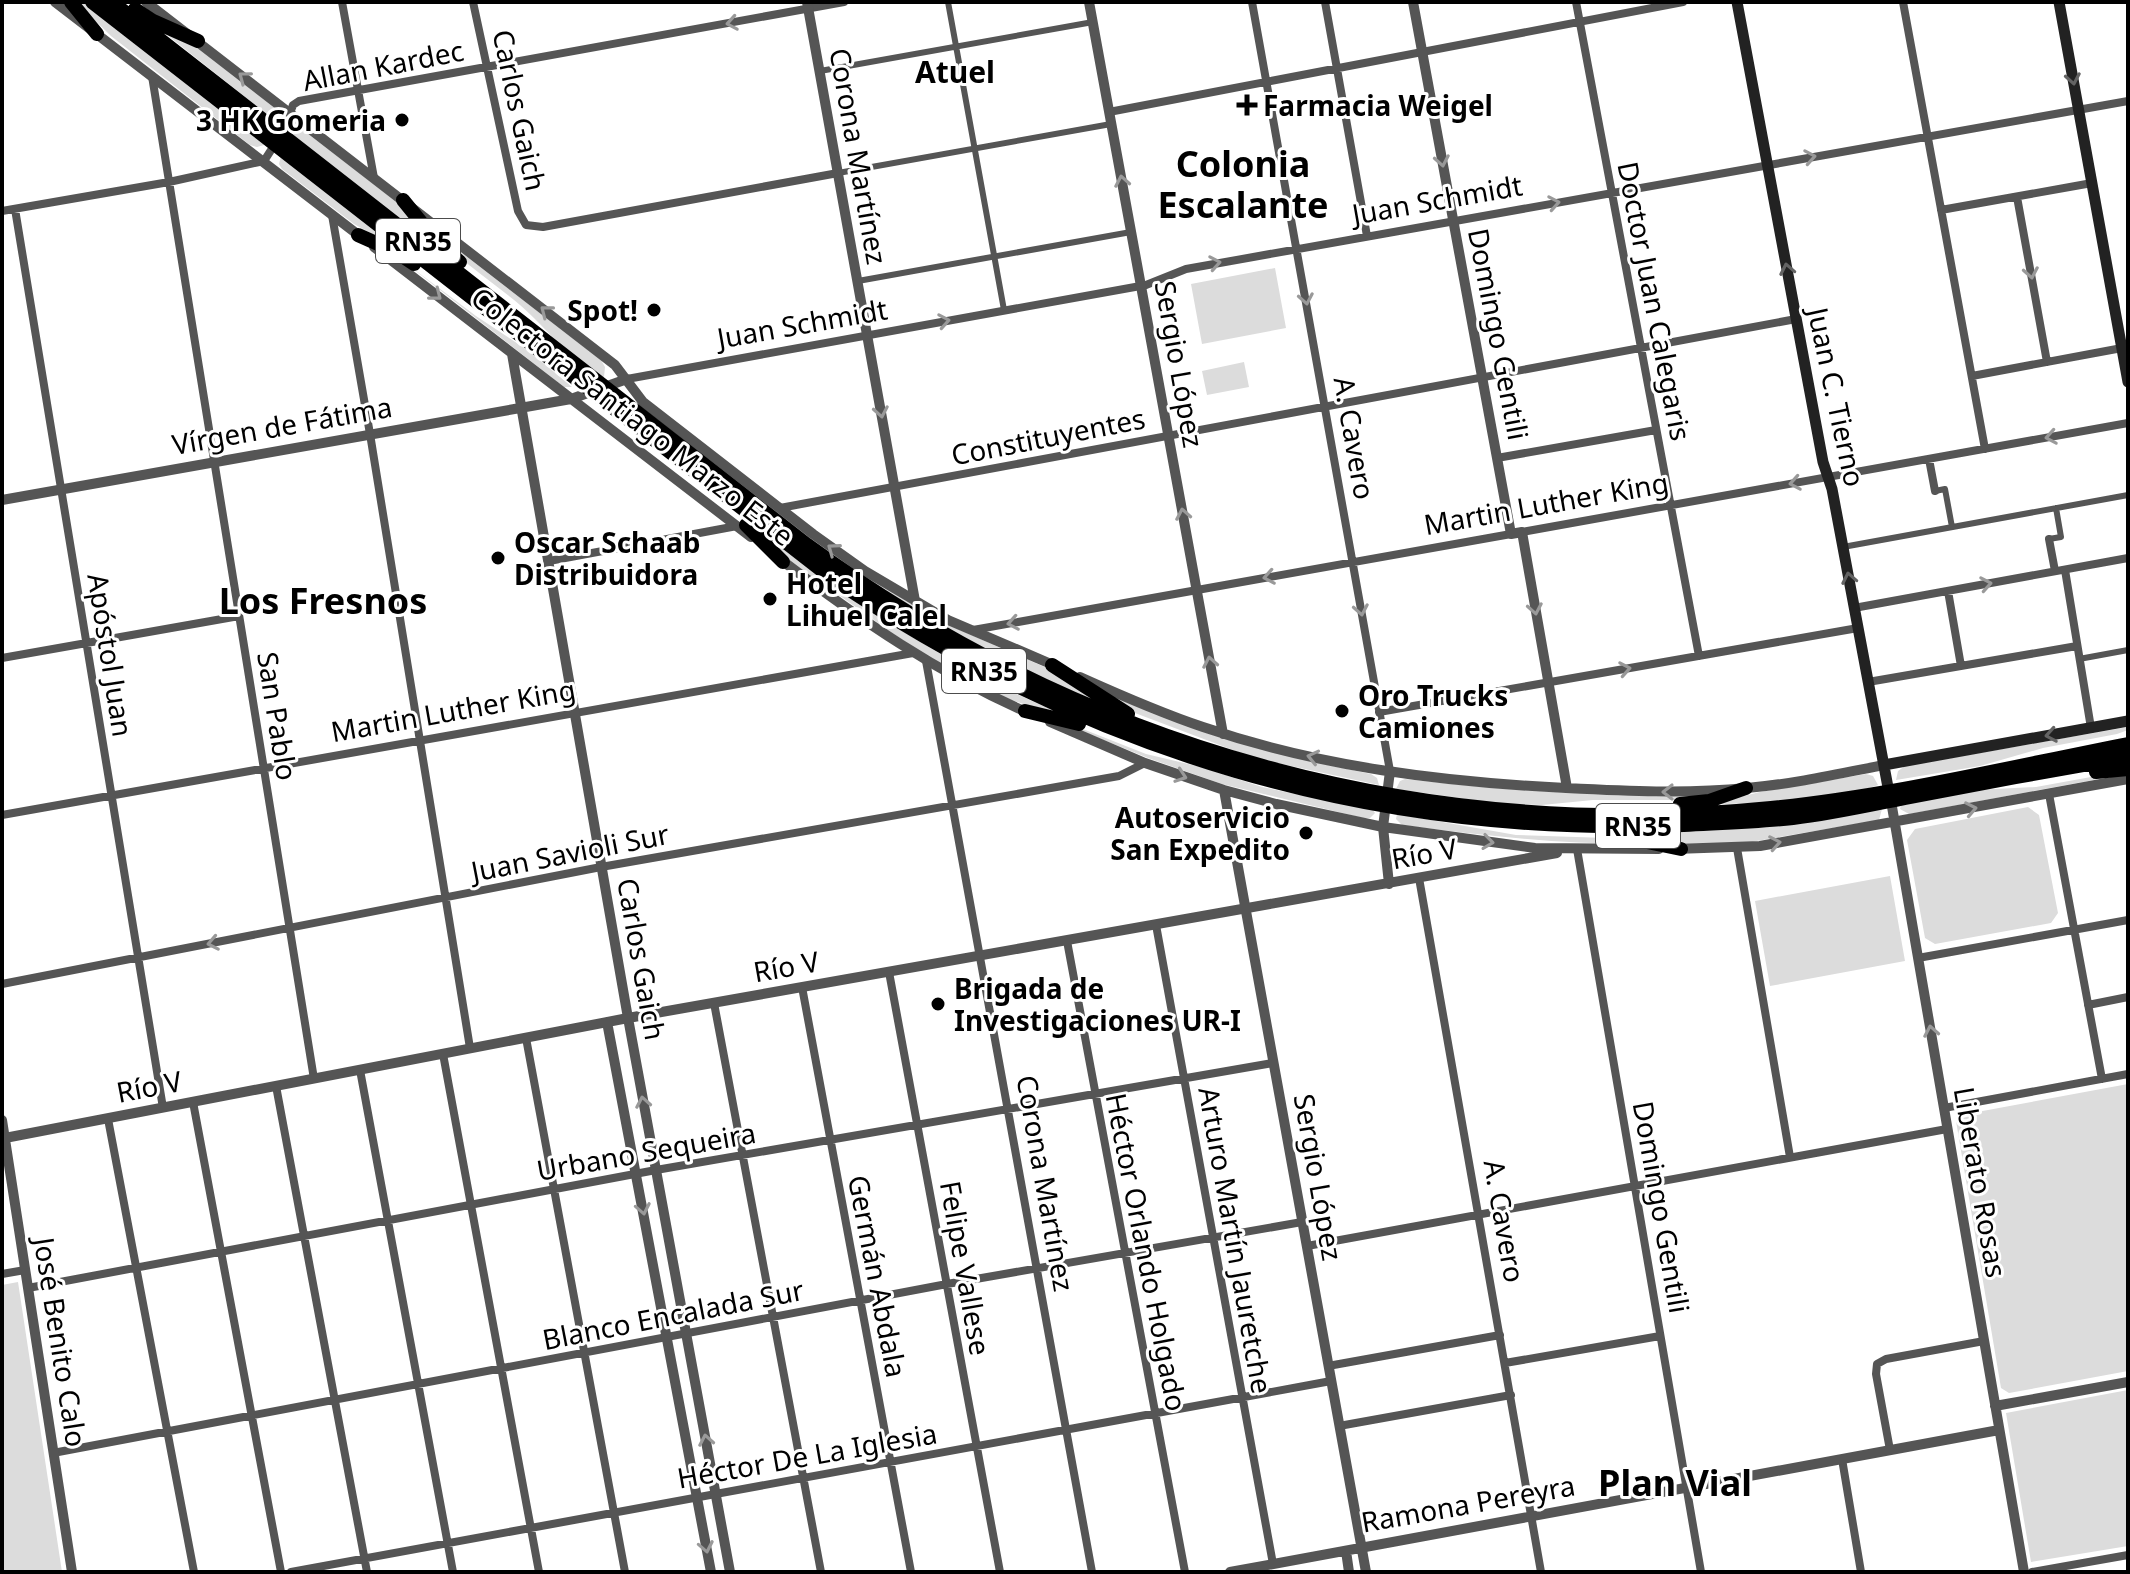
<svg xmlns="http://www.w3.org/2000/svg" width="2130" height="1574" font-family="'Noto Sans',sans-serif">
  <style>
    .green { fill: #dcdcdc }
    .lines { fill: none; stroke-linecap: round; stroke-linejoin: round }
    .pedestrian { stroke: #555; stroke-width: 6 }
    .minor { stroke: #555; stroke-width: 8 }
    .tertiary { stroke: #555; stroke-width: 10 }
    .secondary { stroke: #222; stroke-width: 11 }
    .trunk { stroke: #000; stroke-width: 14 }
    .oneway { stroke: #999 }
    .oneway2 { stroke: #646464 }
    .poi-dot { fill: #000; stroke: #fff; stroke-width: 3 }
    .labels { text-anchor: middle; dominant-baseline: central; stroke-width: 6; stroke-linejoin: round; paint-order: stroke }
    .shield { fill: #fff; stroke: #4c4c4c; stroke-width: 2 }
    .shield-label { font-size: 26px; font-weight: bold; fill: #000 }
    .street-label { font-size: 28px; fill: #000; stroke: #fff }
    .poi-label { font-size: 28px; font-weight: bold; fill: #000; stroke: #fff; text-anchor: start }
    .neighbourhood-label { font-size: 30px; font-weight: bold; fill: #000; stroke: #fff }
    .district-label { font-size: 36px; font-weight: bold; fill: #000; stroke: #fff }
  </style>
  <rect width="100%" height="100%" fill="#fff"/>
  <path class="green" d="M76,2H82L263,141L264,145L257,147L250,145L111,36Z
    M157,27L198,48L280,111V121L278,123Z
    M296,130H303L397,202L429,242L293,135Z
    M281,156L408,254L354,224L282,169L279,164Z
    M436,233L601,360L605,367L604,377C574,366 545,326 520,305C492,281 460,262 436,233Z
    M403,261L476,316L529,351L572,387H564Z
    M1275,268L1286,328L1202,344L1191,284Z
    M1244,362L1249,387L1207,395L1202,371Z
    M620,390L799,529L871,580L946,624L1049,669L1103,703L1081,696L942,629L833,558Z
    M766,536C856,606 952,667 1057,712C979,700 900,638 836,593C813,577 779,558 766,536Z
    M1107,694C1193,731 1280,756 1371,774L1377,778L1379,785L1254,758L1135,713Z
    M1060,720L1146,754L1201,767L1262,787L1373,810L1375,813L1370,818H1363L1222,784L1148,758L1059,722Z
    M2128,727V730L2117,734L2043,748L1980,766L1896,780L1898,771L1905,766Z
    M1866,774L1873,776L1878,785C1835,800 1757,804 1711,804L1760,792Z
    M2102,775H2121L1909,814L1900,809L1901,805L1975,790L2036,787Z
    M1405,779C1506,790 1606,798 1708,795L1676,800H1593L1542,805L1502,804L1396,789L1400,781Z
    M2028,807L2039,815L2058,913L2051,923L1935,944L1925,938L1907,840L1915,829Z
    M1882,809L1879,820L1745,843L1683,844L1633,833Z
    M1397,814L1516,835L1606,838L1635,844C1555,844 1481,835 1402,825L1396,819Z
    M1890,876L1905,961L1770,986L1755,901Z
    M2128,1084V1371L2009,1393L2001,1388L1956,1121L1961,1115Z
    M18,1282L62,1572H2V1285Z
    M2128,1390V1546L2031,1562L2006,1413Z"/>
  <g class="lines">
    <path class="pedestrian" d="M948,2L1004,310
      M820,71L1093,22
      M838,173L1111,124
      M858,281L1131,232
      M1935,491L1945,489L1952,527
      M2049,539L2061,537L2056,508
      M1843,547L2128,495
      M2079,659L2128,650"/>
    <path class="minor" d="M342,2L374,178
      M473,2L518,211L526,225L543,227L838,173
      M1252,2L1390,771
      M1325,2L1367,236
      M1576,2L1699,656
      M1903,2L1985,449
      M152,76L314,1079
      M1109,112L1683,2
      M282,135L293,105L299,101L844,2
      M2017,197L2047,362
      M15,209L163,1108
      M1941,210L2092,183
      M2,211L169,182L264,161L275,144
      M332,215L370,434L470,1048
      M1972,376L2122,348
      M627,379L1146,285L1186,269L2128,101
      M1497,458L1656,430
      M1929,459L1935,491
      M780,508L1796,319
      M1522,532L2128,423
      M2049,539L2055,571
      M549,561L737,526
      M2065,570L2091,728
      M1948,591L1961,666
      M1854,608L2128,558
      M973,630L1511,534
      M2,658L239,616
      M926,661L1092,1572
      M1868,682L2077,646
      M1379,712L1858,628
      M2049,794L2102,1079
      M2,815L913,653
      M1737,848L1790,1157
      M1577,849L1701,1572
      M1419,878L1541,1572
      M1156,925L1273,1564
      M1067,941L1185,1572
      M1918,958L2128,920
      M889,972L1000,1572
      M2,984L601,867L1119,776L1145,763
      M802,987L911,1572
      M714,1003L821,1572
      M2088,1005L2128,997
      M526,1038L625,1572
      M443,1054L539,1572
      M360,1070L453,1572
      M276,1086L367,1572
      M193,1102L281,1572
      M1944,1108L2128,1074
      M108,1119L194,1572
      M1307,1246L1947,1129
      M2,1274L25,1270
      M28,1288L656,1170L1273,1063
      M1505,1363L1660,1336
      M1328,1366L1500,1335
      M1339,1426L1511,1395
      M1890,1450L1876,1374L1877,1364L1886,1359L1984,1341
      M53,1453L947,1284L1302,1222
      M1842,1459L1861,1572
      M291,1572L1331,1381
      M2032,1572L2128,1555"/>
    <path class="tertiary" d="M55,2L361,237
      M146,2L615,365L643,402L813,534L865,571L948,620L1058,667
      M807,2L915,601
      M1089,2L1223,734
      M1413,2L1511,534L1522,532L1567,788
      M374,247L751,537
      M512,354L628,1018L730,1572
      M2,500L571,399L627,379
      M780,559C859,619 940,675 1031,714
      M1080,677C1120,695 1161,713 1203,727C1320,767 1443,782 1566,788C1626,791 1686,794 1747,788C1793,784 1838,774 1884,765
      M1050,722L1145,763L1224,790L1276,804L1383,827L1535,848L1659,849
      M1224,790L1366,1572
      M1891,801L2024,1572
      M1675,849L1760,846L2128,779
      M1389,884L1383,827L1390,771
      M607,1022L711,1572
      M2,1120L72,1572
      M5,1138L628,1018L1557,853
      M1995,1406L2128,1382
      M1346,1551L1349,1572
      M1230,1572L1999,1430"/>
    <path class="secondary" d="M1737,2L1823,462L1832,489L1890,798
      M2059,2L2128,382
      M1884,765L2128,721"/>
    <path class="trunk" d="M71,2L97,34
      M92,2L829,576C1084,751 1374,838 1684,825C1720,823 1757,822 1793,818C1836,813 1878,803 1920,795C1989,782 2059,769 2128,757
      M112,2L806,544C1088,750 1423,843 1771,808C1891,796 2010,767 2128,744
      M135,9L153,21L198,41
      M403,200L438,243L460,262
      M358,235L396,252L414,264
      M746,525L783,562
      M1052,665L1128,714
      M1025,711L1079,724
      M2096,772L2128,769
      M1680,804L1709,801L1746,788
      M1608,834L1681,849"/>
  </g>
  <defs><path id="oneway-chevron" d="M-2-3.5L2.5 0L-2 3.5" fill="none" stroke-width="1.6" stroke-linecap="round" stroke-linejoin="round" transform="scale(2)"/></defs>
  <g class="oneway">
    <use href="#oneway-chevron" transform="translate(732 23) rotate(170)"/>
    <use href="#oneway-chevron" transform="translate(244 77) rotate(-143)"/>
    <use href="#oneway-chevron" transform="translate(1810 157) rotate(-10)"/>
    <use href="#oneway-chevron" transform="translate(1442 161) rotate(80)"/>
    <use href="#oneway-chevron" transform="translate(1122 181) rotate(-100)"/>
    <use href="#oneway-chevron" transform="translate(1554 203) rotate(-10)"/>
    <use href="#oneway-chevron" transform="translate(1215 263) rotate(-10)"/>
    <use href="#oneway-chevron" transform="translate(2031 273) rotate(80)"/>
    <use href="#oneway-chevron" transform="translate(436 295) rotate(38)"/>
    <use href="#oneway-chevron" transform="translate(1306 299) rotate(80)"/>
    <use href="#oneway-chevron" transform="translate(546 311) rotate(-142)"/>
    <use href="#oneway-chevron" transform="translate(944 321) rotate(-10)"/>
    <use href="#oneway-chevron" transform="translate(881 412) rotate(80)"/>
    <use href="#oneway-chevron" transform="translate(2051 437) rotate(170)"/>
    <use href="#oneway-chevron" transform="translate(1795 483) rotate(170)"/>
    <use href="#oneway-chevron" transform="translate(1183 514) rotate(-100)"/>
    <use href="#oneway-chevron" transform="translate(833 549) rotate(-144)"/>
    <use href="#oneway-chevron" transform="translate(1269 577) rotate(170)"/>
    <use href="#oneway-chevron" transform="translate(1986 584) rotate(-10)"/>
    <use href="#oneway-chevron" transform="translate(1535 609) rotate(80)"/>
    <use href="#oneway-chevron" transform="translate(1361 610) rotate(80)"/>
    <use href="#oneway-chevron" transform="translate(1013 623) rotate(170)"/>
    <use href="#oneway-chevron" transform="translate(1210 662) rotate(-100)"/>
    <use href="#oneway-chevron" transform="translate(1625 669) rotate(-10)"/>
    <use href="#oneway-chevron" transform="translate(1313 757) rotate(-167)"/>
    <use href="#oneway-chevron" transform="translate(1181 776) rotate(19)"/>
    <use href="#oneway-chevron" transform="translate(1668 792) rotate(180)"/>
    <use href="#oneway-chevron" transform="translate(1971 809) rotate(-11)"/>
    <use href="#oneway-chevron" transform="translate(1488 842) rotate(8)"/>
    <use href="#oneway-chevron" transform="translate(1775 843) rotate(-10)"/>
    <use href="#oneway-chevron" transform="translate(213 943) rotate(169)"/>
    <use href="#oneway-chevron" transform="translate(1931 1031) rotate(-100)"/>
    <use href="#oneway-chevron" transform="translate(643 1102) rotate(-100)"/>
    <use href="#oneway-chevron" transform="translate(643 1209) rotate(79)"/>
    <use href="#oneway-chevron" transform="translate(706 1440) rotate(-100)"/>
    <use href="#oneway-chevron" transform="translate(706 1547) rotate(79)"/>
  </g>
  <g class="oneway2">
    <use href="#oneway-chevron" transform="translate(2073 79) rotate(80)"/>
    <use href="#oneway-chevron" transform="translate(1787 269) rotate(-101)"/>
    <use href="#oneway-chevron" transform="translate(1849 578) rotate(-101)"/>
    <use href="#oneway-chevron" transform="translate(2051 735) rotate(170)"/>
  </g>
  <g class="poi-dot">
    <path d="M1243 93h8v8h8v8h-8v8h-8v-8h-8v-8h8z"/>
    <circle cx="402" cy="120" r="8"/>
    <circle cx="654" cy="310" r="8"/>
    <circle cx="498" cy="558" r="8"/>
    <circle cx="770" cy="599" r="8"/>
    <circle cx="1342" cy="711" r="8"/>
    <circle cx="1306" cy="833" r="8"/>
    <circle cx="938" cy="1004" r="8"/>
  </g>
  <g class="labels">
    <g class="shield">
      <rect x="376" y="219" width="84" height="44" rx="6"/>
      <rect x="942" y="649" width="84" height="44" rx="6"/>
      <rect x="1596" y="804" width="84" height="44" rx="6"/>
    </g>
    <g class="shield-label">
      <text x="418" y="241">RN35</text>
      <text x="984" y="671">RN35</text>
      <text x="1638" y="826">RN35</text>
    </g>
    <g class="street-label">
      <text transform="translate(383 65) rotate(-11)">Allan Kardec</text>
      <text transform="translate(520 110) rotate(78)">Carlos Gaich</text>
      <text transform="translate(859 156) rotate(80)">Corona Martínez</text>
      <text transform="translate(1437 199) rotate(-10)">Juan Schmidt</text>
      <text transform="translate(1655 301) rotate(79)">Doctor Juan Calegaris</text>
      <text transform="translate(802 323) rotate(-10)">Juan Schmidt</text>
      <text transform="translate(1499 334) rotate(79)">Domingo Gentili</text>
      <text transform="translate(1180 364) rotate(80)">Sergio López</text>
      <text transform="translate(1837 397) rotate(78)">Juan C. Tierno</text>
      <text transform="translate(633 416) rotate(38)">Colectora Santiago Marzo Este</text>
      <text transform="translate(282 425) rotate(-10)">Vírgen de Fátima</text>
      <text transform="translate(1048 436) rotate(-11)">Constituyentes</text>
      <text transform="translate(1355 438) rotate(80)">A. Cavero</text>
      <text transform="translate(1546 503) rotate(-10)">Martin Luther King</text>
      <text transform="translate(111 655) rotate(81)">Apóstol Juan</text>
      <text transform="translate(453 710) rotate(-10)">Martin Luther King</text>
      <text transform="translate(278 716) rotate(81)">San Pablo</text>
      <text transform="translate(570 852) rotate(-11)">Juan Savioli Sur</text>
      <text transform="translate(1424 853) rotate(-10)">Río V</text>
      <text transform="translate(642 959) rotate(80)">Carlos Gaich</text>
      <text transform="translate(786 966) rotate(-10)">Río V</text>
      <text transform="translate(149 1086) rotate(-11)">Río V</text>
      <text transform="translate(646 1151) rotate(-10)">Urbano Sequeira</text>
      <text transform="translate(1319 1177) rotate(80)">Sergio López</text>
      <text transform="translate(1981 1182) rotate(80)">Liberato Rosas</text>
      <text transform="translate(1046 1183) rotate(80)">Corona Martínez</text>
      <text transform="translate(1662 1207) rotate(80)">Domingo Gentili</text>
      <text transform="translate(1505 1221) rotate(80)">A. Cavero</text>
      <text transform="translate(1236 1240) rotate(80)">Arturo Martín Jauretche</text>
      <text transform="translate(1147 1252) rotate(79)">Héctor Orlando Holgado</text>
      <text transform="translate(966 1268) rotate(80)">Felipe Vallese</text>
      <text transform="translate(878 1276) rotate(79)">Germán Abdala</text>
      <text transform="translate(673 1314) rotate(-11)">Blanco Encalada Sur</text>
      <text transform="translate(61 1342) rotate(81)">José Benito Calo</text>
      <text transform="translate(807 1455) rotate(-10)">Héctor De La Iglesia</text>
      <text transform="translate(1468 1503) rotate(-10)">Ramona Pereyra</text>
    </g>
    <g class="poi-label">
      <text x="1263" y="105">Farmacia Weigel</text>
      <text x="386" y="120" text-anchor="end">3 HK Gomeria</text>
      <text x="638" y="310" text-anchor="end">Spot!</text>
      <text x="514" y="542">Oscar Schaab<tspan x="514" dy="32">Distribuidora</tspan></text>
      <text x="786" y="583">Hotel<tspan x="786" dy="32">Lihuel Calel</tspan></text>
      <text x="1358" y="695">Oro Trucks<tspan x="1358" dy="32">Camiones</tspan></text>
      <text x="1290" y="817" text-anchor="end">Autoservicio<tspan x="1290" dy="32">San Expedito</tspan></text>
      <text x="954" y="988">Brigada de<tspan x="954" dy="32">Investigaciones UR-I</tspan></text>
    </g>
    <g class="neighbourhood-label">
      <text x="955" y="71">Atuel</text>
    </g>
    <g class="district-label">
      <text x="1243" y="163">Colonia<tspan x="1243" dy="41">Escalante</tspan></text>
      <text x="323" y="600">Los Fresnos</text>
      <text x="1675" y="1482">Plan Vial</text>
    </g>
  </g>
  <rect width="2130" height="1574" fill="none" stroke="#000000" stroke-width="8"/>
</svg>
